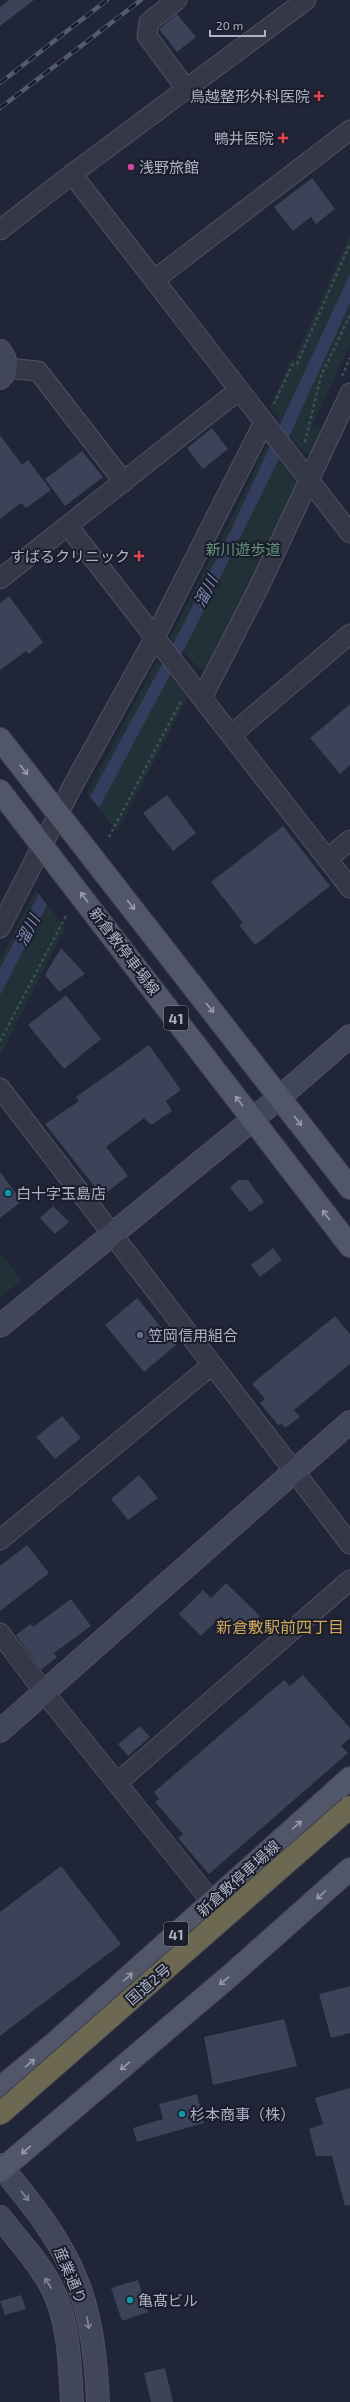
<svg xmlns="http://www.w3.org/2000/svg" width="350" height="2402" font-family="'Exo 2','Noto Sans JP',sans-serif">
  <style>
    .green { fill: #223138 }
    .water { fill: #343d5e }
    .building { fill: #3c4257 }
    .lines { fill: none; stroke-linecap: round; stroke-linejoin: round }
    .street-casing { stroke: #4e5262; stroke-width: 21 }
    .secondary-casing { stroke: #4e5262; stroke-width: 24 }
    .primary-casing { stroke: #3d4151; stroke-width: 24 }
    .path { stroke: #404e55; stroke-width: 2.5; stroke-dasharray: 3 3; stroke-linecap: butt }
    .street { stroke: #343847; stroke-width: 19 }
    .secondary { stroke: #42465a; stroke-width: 22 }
    .primary { stroke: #515668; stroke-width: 22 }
    .rail-casing { stroke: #555b6f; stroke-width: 4.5 }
    .rail { stroke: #191d2c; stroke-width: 3; stroke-dasharray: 9; stroke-linecap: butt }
    .highway-bridge-casing { stroke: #3b3f4f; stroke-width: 24; stroke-linecap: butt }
    .highway-bridge { stroke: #6d6851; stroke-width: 22 }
    .oneway { stroke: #979bad }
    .oneway2 { stroke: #83879a }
    .health-dot { fill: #e0444e; stroke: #191d2c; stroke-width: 1.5 }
    .hotel-dot { fill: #d1479c; stroke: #191d2c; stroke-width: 1.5 }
    .culture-dot { fill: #0f9aa8; stroke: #191d2c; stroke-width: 1.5 }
    .service-dot { fill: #5c6f8a; stroke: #191d2c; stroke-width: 1.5 }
    .labels { text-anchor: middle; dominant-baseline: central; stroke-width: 4; stroke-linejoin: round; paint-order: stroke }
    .shield { fill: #191d2c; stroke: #818596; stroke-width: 1 }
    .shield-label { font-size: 14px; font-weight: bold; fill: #aeb2c4 }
    .poi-label { font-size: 15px; fill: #aeb2c4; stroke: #191d2c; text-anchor: start }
    .park-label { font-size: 15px; fill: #66947a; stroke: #191d2c }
    .street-label { font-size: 15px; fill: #aeb2c4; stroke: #191d2c }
    .water-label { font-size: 16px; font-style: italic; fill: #7e89b1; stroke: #191d2c }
    .neighbourhood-label { font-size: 16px; fill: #d2a85b; stroke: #191d2c }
  </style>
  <rect width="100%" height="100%" fill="#202537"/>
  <path class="green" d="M350,235V345L312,426L323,429L311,454L303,452L270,407L291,359L294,360Z
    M267,444L296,483L297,487L265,557L206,669L201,670L170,638L237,507Z
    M157,661L188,697L117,832L87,793Z
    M36,890L65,928L0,1056V959Z
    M0,1252L22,1280L0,1298Z"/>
  <path class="water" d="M350,274V303L279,459L193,632L99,808L90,797L181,629L231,530Z
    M39,894L47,905L0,995V968Z"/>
  <path class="building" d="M9,0H34L0,26V7Z
    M177,14L196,37L177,52L159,29Z
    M312,178L335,209L316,224L311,217L293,231L274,207Z
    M212,428L228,449L203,469L187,448Z
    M0,435L22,465L28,460L51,490L26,508L21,503L0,519Z
    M82,451L103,477L65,506L45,479Z
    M9,596L43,642L29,654L26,651L0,670V603Z
    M350,704V765L340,774L310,738Z
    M167,795L196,833L173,851L143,813Z
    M283,826L330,886L255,945L239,925L243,923L211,882Z
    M61,948L85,974L59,992L45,975Z
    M66,995L101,1039L64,1069L28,1025Z
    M149,1045L181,1090L166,1101L172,1111L151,1125L144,1118L106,1147L128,1176L102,1196L45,1124L79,1101L76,1097Z
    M0,1172L22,1201L0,1218Z
    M238,1180H248L264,1202L250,1212L230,1188Z
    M53,1206L69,1222L55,1234L40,1218Z
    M273,1248L282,1260L260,1277L251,1265Z
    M137,1298L176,1345L144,1372L105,1325Z
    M335,1316L350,1334V1364L294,1410L300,1417L285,1428L282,1424L278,1425L260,1403L265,1399L252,1384Z
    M62,1416L81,1438L55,1459L36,1437Z
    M139,1475L158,1498L128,1520L111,1499Z
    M27,1545L49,1573L0,1611V1566Z
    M226,1583L260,1616L241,1636L221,1616L201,1636L179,1614L203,1590L211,1598Z
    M71,1599L91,1626L54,1653L57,1657L41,1670L16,1635L30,1624L33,1627Z
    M303,1675L350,1728V1738L341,1746L348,1753L209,1874L178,1838L183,1834L155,1802L159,1799L154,1792L284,1680L290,1686Z
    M140,1726L150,1737L128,1756L118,1744Z
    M61,1866L121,1944L0,2036V1912Z
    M350,1986V2033L331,2038L319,1994Z
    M284,2019L297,2066L213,2085L204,2037Z
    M350,2088V2205L345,2206L332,2156H316L309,2129L323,2124L315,2098Z
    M197,2094L204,2123L137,2142L133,2128L163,2119L159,2104Z
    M138,2280L148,2312L122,2321L111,2288Z
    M21,2295L26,2309L5,2315L0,2301Z
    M165,2368L173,2402H151L144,2373Z"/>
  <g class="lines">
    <defs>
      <path id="street" d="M177,0L149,22L147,36L187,90
        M72,174L350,533
        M0,230L72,174L306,0
        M154,280L350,130
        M6,368L38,371L124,482
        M68,526L350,888
        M0,579L239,390
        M202,698L258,589L350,393
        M231,735L350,634
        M328,859L350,840
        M0,928L71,789L155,637L264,422
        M0,1088L350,1544
        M0,1540L212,1365
        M0,1633L44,1692L212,1902
        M118,1782L350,1580"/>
      <path id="secondary" d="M0,351C7,360 9,369 0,378
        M0,1326L280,1097L350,1036
        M0,1731L350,1422
        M0,2165C29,2201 59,2236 76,2279C92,2317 96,2361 98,2402
        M0,2217C16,2238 39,2262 51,2286C69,2320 70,2364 72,2402"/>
      <path id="primary" d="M0,739L350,1188
        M0,791L350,1246
        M0,2088L56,2042L350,1778
        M0,2171L232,1974L350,1869"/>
    </defs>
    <use href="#street" class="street-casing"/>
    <use href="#secondary" class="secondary-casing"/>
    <use href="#primary" class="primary-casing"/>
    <path class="path" d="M342,376L350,358
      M274,404L292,365L297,364L350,244
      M305,442L321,376L350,315
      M109,837L181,701
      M0,1041L67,914"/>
    <use href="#street" class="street"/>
    <use href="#secondary" class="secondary"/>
    <use href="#primary" class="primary"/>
    <defs>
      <path id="rail" d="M0,83L107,0
        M0,108L141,0"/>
    </defs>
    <use href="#rail" class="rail-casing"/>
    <use href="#rail" class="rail"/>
    <defs>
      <path id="highway-bridge" d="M0,2114L350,1807"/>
    </defs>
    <use href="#highway-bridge" class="highway-bridge-casing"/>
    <use href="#highway-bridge" class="highway-bridge"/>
  </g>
  <defs><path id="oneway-shaft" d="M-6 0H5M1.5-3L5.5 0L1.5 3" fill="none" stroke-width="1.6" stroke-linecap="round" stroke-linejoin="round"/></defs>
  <g class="oneway">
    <use href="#oneway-shaft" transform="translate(24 770) rotate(52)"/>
    <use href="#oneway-shaft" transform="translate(84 897) rotate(-127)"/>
    <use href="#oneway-shaft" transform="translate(131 905) rotate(52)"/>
    <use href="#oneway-shaft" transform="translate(210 1008) rotate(52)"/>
    <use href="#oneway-shaft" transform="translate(239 1101) rotate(-127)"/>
    <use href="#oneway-shaft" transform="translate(298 1121) rotate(52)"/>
    <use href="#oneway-shaft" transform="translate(326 1215) rotate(-127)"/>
    <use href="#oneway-shaft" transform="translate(297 1825) rotate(-42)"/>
    <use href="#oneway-shaft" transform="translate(321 1895) rotate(138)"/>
    <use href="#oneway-shaft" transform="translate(128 1977) rotate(-42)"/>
    <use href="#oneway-shaft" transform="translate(224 1981) rotate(140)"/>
    <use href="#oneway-shaft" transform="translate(30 2063) rotate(-39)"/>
    <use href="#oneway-shaft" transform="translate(125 2066) rotate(140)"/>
    <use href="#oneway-shaft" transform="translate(26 2150) rotate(139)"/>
  </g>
  <g class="oneway2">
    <use href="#oneway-shaft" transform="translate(25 2196) rotate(52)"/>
    <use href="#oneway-shaft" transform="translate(48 2283) rotate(-122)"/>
    <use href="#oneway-shaft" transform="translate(88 2323) rotate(81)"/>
  </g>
  <g class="health-dot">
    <path d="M317 90h4v4h4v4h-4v4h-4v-4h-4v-4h4z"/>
    <path d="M281 132h4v4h4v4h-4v4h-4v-4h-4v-4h4z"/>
    <path d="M137 550h4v4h4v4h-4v4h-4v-4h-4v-4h4z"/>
  </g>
  <circle class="hotel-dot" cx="131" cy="167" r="4"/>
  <g class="culture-dot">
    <circle cx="8" cy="1193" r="4"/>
    <circle cx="182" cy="2114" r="4"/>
    <circle cx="130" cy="2300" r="4"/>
  </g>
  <circle class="service-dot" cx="140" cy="1335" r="4"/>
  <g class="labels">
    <g class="shield">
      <rect x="164" y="1006" width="24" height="24" rx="3"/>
      <rect x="164" y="1922" width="24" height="24" rx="3"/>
    </g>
    <g class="shield-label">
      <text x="176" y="1018">41</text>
      <text x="176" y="1934">41</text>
    </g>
    <g class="poi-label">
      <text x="310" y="96" text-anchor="end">鳥越整形外科医院</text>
      <text x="274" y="138" text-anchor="end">鴨井医院</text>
      <text x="139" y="167">浅野旅館</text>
      <text x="130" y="556" text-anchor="end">すばるクリニック</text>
      <text x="16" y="1193">白十字玉島店</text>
      <text x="148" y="1335">笠岡信用組合</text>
      <text x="190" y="2114">杉本商事（株）</text>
      <text x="138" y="2300">亀髙ビル</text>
    </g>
    <g class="park-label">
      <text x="243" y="549">新川遊歩道</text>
    </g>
    <g class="street-label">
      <text transform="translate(125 951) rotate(53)">新倉敷停車場線</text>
      <text transform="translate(238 1878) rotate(-42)">新倉敷停車場線</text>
      <text transform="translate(148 1984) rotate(-41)">国道2号</text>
      <text transform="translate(71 2275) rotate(67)">産業通り</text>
    </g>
    <g class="water-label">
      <text transform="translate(205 591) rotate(-62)">溜川</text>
      <text transform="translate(27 930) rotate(-62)">溜川</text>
    </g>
    <g class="neighbourhood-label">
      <text x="280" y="1626">新倉敷駅前四丁目</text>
    </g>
  </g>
  <path d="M210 30v6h55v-6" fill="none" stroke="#aeb2c4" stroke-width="2"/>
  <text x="216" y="30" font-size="12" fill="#aeb2c4" stroke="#191d2c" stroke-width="3" paint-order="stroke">20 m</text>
</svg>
